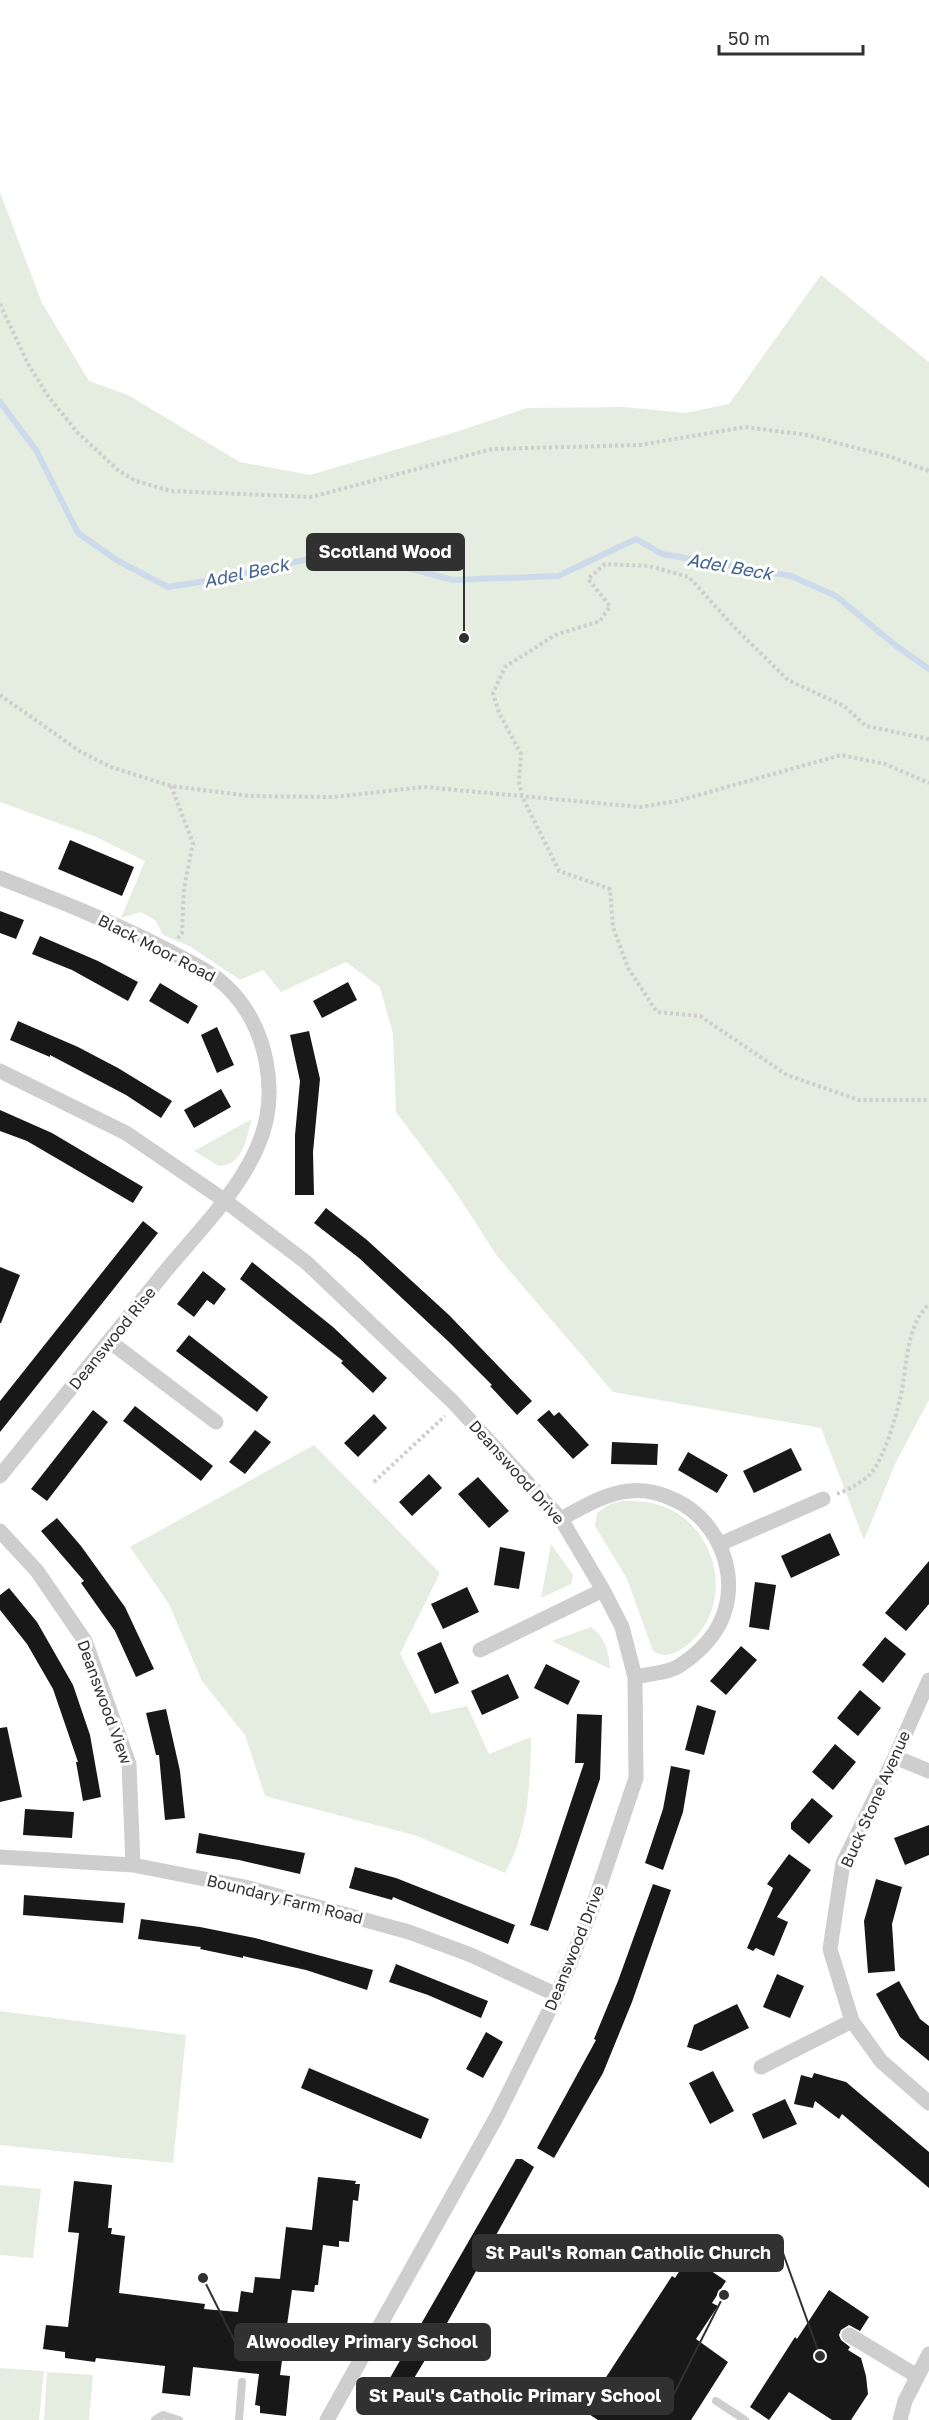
<svg xmlns="http://www.w3.org/2000/svg" width="929" height="2420" font-family="'Golos Text',sans-serif">
  <style>
    .green { fill: #e4eddf }
    .lines { fill: none; stroke-linecap: round; stroke-linejoin: round }
    .stream { stroke: #cddaeb; stroke-width: 6 }
    .building { fill: #181818 }
    .path { stroke: #cecece; stroke-width: 4; stroke-dasharray: 3 3; stroke-linecap: butt }
    .lane { stroke: #cecece; stroke-width: 8 }
    .street { stroke: #cecece; stroke-width: 15 }
    .labels { text-anchor: middle; dominant-baseline: central; stroke-width: 6; stroke-linejoin: round; paint-order: stroke }
    .street-label { font-size: 16px; fill: #313131; stroke: #fff }
    .water-label { font-size: 18px; font-style: italic; fill: #42648f; stroke: #fff }
    .leader { fill: none; stroke: #313131; stroke-width: 2 }
    .callout-dot { fill: #313131; stroke: #fff; stroke-width: 2 }
    .callout { fill: #313131; stroke: #313131; stroke-width: 2 }
    .callout-label { font-size: 18px; text-anchor: middle; font-weight: bold; fill: #fff }
  </style>
  <rect width="100%" height="100%" fill="#fff"/>
  <path class="green" d="M0,192L42,303L89,381L128,395L240,462L310,475L459,431L527,408L625,407L685,413L729,404L821,275L929,362V1400L896,1462L864,1540L821,1428L613,1392L497,1256L453,1188L396,1112L393,1034L380,987L346,962L281,992L263,970L240,980L191,947L163,935L156,921L141,912L121,918L145,861L96,837L0,802Z
    M252,1119C246,1138 244,1165 219,1166L194,1151Z
    M314,1445L440,1573L400,1654L431,1714L467,1706L489,1754L531,1737C530,1786 529,1829 505,1873L414,1835L265,1796L245,1735L202,1681L169,1604L130,1547Z
    M622,1501C633,1501 647,1501 659,1505C719,1524 737,1607 686,1646C675,1654 665,1659 653,1651L627,1579L595,1526L597,1513L610,1504Z
    M551,1544L573,1575L571,1584L541,1598Z
    M591,1627C604,1635 610,1654 610,1669L552,1641Z
    M0,2011L186,2035L173,2163L0,2145Z
    M0,2185L41,2189L33,2258L0,2255Z
    M0,2368L44,2371L39,2420H0Z
    M47,2372L93,2375L89,2420H44Z"/>
  <g class="lines">
    <path class="stream" d="M0,402L36,450L78,533L118,561L168,587L224,578L344,551L453,580L558,576L636,539L662,554L791,576L836,596L895,645L929,669"/>
  </g>
  <path class="building" d="M70,840L134,867L122,896L58,869Z
    M0,911L24,920L16,939L0,933Z
    M40,936L98,961L138,982L128,1001L72,970L32,954Z
    M348,982L357,1000L322,1018L313,1001Z
    M160,983L198,1006L188,1024L149,1001Z
    M18,1021L78,1047L118,1068L172,1101L161,1118L126,1095L50,1055V1057L10,1040Z
    M217,1027L234,1065L217,1073L201,1035Z
    M309,1031L320,1079L313,1152L314,1195H295V1135L300,1081L290,1035Z
    M221,1089L231,1107L194,1128L184,1110Z
    M0,1110L52,1133L143,1187L133,1203L27,1141L0,1131Z
    M326,1208L367,1240L449,1315L532,1401L517,1415L490,1386L492,1385L449,1342L359,1258L314,1223Z
    M143,1221L158,1233L0,1432V1401Z
    M252,1262L333,1327L387,1378L373,1393L341,1363L343,1361L240,1279Z
    M0,1267L20,1275L1,1323H0Z
    M203,1271L226,1289L214,1305L207,1300L194,1317L177,1304Z
    M189,1335L268,1397L257,1412L176,1351Z
    M135,1406L213,1466L201,1481L123,1421Z
    M93,1410L108,1422L47,1501L31,1489Z
    M549,1410L554,1416L559,1412L589,1445L573,1459L537,1420Z
    M374,1414L387,1428L358,1457L344,1443Z
    M255,1430L271,1442L245,1474L229,1462Z
    M612,1442L658,1444L657,1465L611,1464Z
    M791,1448L802,1470L754,1493L743,1471Z
    M688,1452L728,1475L717,1493L678,1470Z
    M429,1474L442,1488L412,1516L399,1502Z
    M478,1477L509,1511L489,1528L458,1494Z
    M57,1518L81,1546L125,1607L154,1669L136,1677L115,1631L81,1583L84,1581L41,1531Z
    M830,1533L840,1555L791,1578L781,1556Z
    M500,1547L525,1552L519,1589L494,1585Z
    M929,1561V1604L906,1631L885,1613Z
    M755,1582L776,1585L769,1630L749,1627Z
    M467,1587L479,1612L443,1629L431,1604Z
    M9,1588L37,1622L73,1685L90,1735L101,1797L83,1801L76,1762H78L53,1689L27,1644L0,1610V1595Z
    M885,1637L906,1654L883,1683L862,1665Z
    M441,1642L459,1683L435,1694L417,1653Z
    M741,1646L757,1660L726,1695L710,1681Z
    M546,1664L580,1681L568,1705L534,1688Z
    M508,1674L519,1698L482,1715L471,1691Z
    M860,1690L881,1708L858,1736L837,1718Z
    M697,1705L716,1711L704,1755L685,1750Z
    M166,1709L180,1771L185,1818L165,1820L159,1755H156L146,1713Z
    M577,1714L602,1715L600,1779L548,1931L530,1925L584,1763H575Z
    M7,1727L22,1797L0,1802V1728Z
    M835,1744L856,1762L833,1790L812,1772Z
    M671,1766L690,1770L683,1812L663,1870L645,1863L663,1809Z
    M812,1798L833,1816L809,1844L791,1829V1823Z
    M25,1809L74,1812L72,1838L23,1835Z
    M929,1825V1855L905,1865L894,1838Z
    M199,1833L305,1853L300,1874L239,1860L196,1853Z
    M789,1854L811,1870L777,1917L788,1922L774,1956L756,1948L753,1951L747,1948L773,1888L767,1884Z
    M355,1867L396,1878L515,1925L508,1944L393,1897L392,1900L349,1888Z
    M876,1879L902,1887L892,1924L895,1971L868,1973L864,1921Z
    M653,1884L671,1890L632,2002L603,2073L554,2158L537,2148L596,2040L594,2039L618,1981Z
    M24,1895L125,1903L123,1923L23,1915Z
    M141,1919L200,1927L255,1938L373,1970L367,1990L306,1970L243,1956V1958L200,1949L201,1947L138,1939Z
    M396,1964L488,2001L481,2018L428,1995L389,1982Z
    M777,1974L804,1986L790,2018L763,2007Z
    M899,1981L920,2019L929,2026V2061L900,2037L876,1994Z
    M737,2004L749,2028L701,2051L687,2047L694,2025Z
    M486,2032L503,2042L483,2078L466,2069Z
    M309,2068L429,2119L421,2139L301,2088Z
    M713,2071L734,2111L710,2124L689,2083Z
    M814,2073L846,2082L929,2152V2188L842,2114L839,2119L815,2101L813,2108L794,2104L801,2075L812,2078Z
    M785,2099L797,2124L763,2139L752,2114Z
    M516,2159H522L534,2167L446,2325L392,2415L375,2404Z
    M318,2177L356,2181L355,2184H360L358,2201L353,2200L349,2242L339,2241V2247L323,2245L318,2285H315L314,2292L292,2290L280,2375L290,2376L286,2416L260,2413V2406L255,2405L259,2374L193,2367L190,2396L162,2393L165,2366L96,2358L95,2362L65,2358V2352L43,2349L46,2325L68,2327L79,2233L68,2232L74,2181L112,2185L108,2228H112L111,2234L125,2236L119,2293L205,2304L204,2309L238,2312L241,2291L253,2293L255,2277L280,2279L286,2227L312,2230Z
    M689,2256L726,2281L712,2303L718,2306L696,2339L728,2362L691,2420H598L584,2411L672,2276L675,2278Z
    M829,2290L869,2317L860,2331L849,2325L841,2330L839,2335L841,2340L850,2347L848,2350L861,2358L866,2376L868,2394L851,2420H832L789,2392L769,2420L750,2407L795,2337L797,2339Z"/>
  <g class="lines">
    <path class="path" d="M0,304L28,364L48,396L77,432L119,471L136,481L171,491L312,497L492,449L640,445L745,427L807,435L891,457L929,471
      M0,695L81,752L111,767L171,786L250,796L333,797L424,787L640,807L677,801L841,755L885,764L929,783
      M929,739L866,726L844,706L788,680L734,627L689,577L649,566L605,564L588,579L610,606L600,621L555,635L505,667L493,693L499,713L521,754L519,782L522,796L559,871L610,889L613,927L628,968L657,1012L700,1016L787,1075L859,1100H929
      M171,786L193,843L184,888L182,933L178,938
      M374,1482L445,1416
      M837,1494C849,1489 864,1482 872,1472C885,1455 895,1420 900,1399C908,1366 904,1329 929,1304"/>
    <path class="lane" d="M716,2401L745,2420
      M155,2420L163,2415L179,2420
      M239,2420L242,2382"/>
    <path class="street" d="M0,878C57,900 113,922 167,950C186,960 208,970 225,985C268,1025 281,1095 257,1148C237,1193 199,1231 168,1268C112,1338 56,1407 0,1476
      M0,1071L126,1133L224,1200L307,1263L453,1402L561,1519L603,1590L622,1627L635,1677L636,1778L593,1906L557,1995L497,2116L327,2420
      M109,1341L216,1422
      M561,1519C583,1507 603,1494 629,1491C645,1489 663,1494 677,1501C720,1522 742,1579 720,1623C711,1641 696,1655 679,1666C668,1673 648,1674 635,1677
      M0,1531L37,1571L85,1641L129,1764L133,1865
      M720,1544L823,1499
      M480,1650L603,1590
      M929,1680L895,1757L843,1863L830,1949L852,2021L881,2061L929,2103
      M895,1757L929,1771
      M0,1857L133,1865L245,1887L409,1932L471,1955L557,1995
      M761,2067L852,2021
      M849,2335L917,2376
      M900,2420L905,2401L929,2354"/>
  </g>
  <g class="labels">
    <g class="street-label">
      <text transform="translate(157 948) rotate(27)">Black Moor Road</text>
      <text transform="translate(112 1338) rotate(-51)">Deanswood Rise</text>
      <text transform="translate(517 1472) rotate(48)">Deanswood Drive</text>
      <text transform="translate(105 1702) rotate(70)">Deanswood View</text>
      <text transform="translate(875 1799) rotate(-66)">Buck Stone Avenue</text>
      <text transform="translate(285 1899) rotate(14)">Boundary Farm Road</text>
      <text transform="translate(574 1948) rotate(-68)">Deanswood Drive</text>
    </g>
    <g class="water-label">
      <text transform="translate(730 566) rotate(10)">Adel Beck</text>
      <text transform="translate(246 572) rotate(-12)">Adel Beck</text>
    </g>
  </g>
  <path class="leader" d="M464 638L464 552M820 2356L783 2253M203 2278L235 2342M724 2295L673 2396"/>
  <g class="callout-dot">
    <circle cx="464" cy="638" r="6"/>
    <circle cx="820" cy="2356" r="6"/>
    <circle cx="203" cy="2278" r="6"/>
    <circle cx="724" cy="2295" r="6"/>
  </g>
  <g class="callout">
    <rect x="307" y="534" width="157" height="36" rx="6"/>
    <rect x="473" y="2235" width="310" height="36" rx="6"/>
    <rect x="235" y="2324" width="255" height="36" rx="6"/>
    <rect x="357" y="2378" width="316" height="36" rx="6"/>
  </g>
  <g class="callout-label">
    <text x="385" y="558">Scotland Wood</text>
    <text x="628" y="2259">St Paul's Roman Catholic Church</text>
    <text x="362" y="2348">Alwoodley Primary School</text>
    <text x="515" y="2402">St Paul's Catholic Primary School</text>
  </g>
  <path d="M719 45v9h144v-9" fill="none" stroke="#313131" stroke-width="3"/>
  <text x="728" y="45" font-size="18" fill="#313131" stroke="#ffffff" stroke-width="4.5" paint-order="stroke">50 m</text>
</svg>
